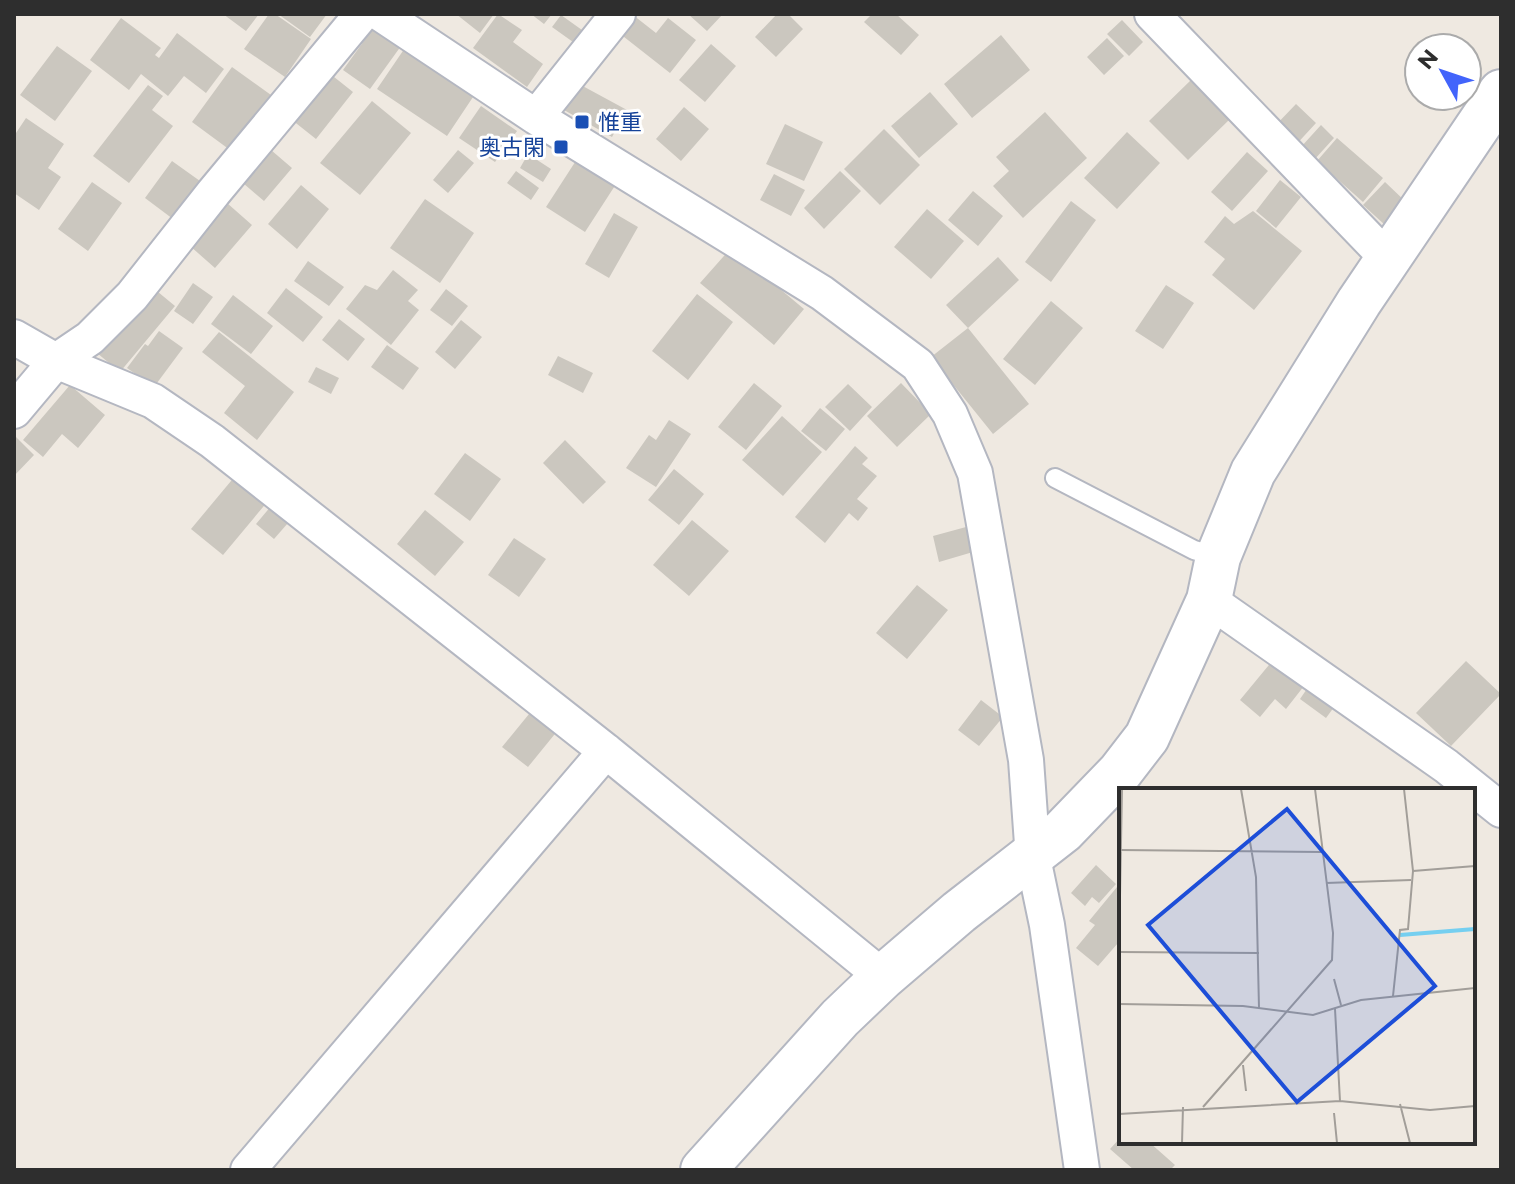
<svg xmlns="http://www.w3.org/2000/svg" width="1515" height="1184" font-family="Montserrat,'Noto Sans JP',sans-serif">
  <style>
    .building { fill: #cbc7bf }
    .lines { fill: none; stroke-linecap: round; stroke-linejoin: round }
    .lane-casing { stroke: #b4b7c1; stroke-width: 22 }
    .street-casing { stroke: #b4b7c1; stroke-width: 38 }
    .secondary-casing { stroke: #b4b7c1; stroke-width: 48 }
    .lane { stroke: #fff; stroke-width: 18 }
    .street { stroke: #fff; stroke-width: 34 }
    .secondary { stroke: #fff; stroke-width: 44 }
    .transit-dot { fill: #1a4fb4; stroke: #fff; stroke-width: 3 }
    .labels { text-anchor: middle; dominant-baseline: central; stroke-width: 6; stroke-linejoin: round; paint-order: stroke }
    .transit-label { font-size: 22px; fill: #164399; stroke: #fff; text-anchor: start }
    .inset-river { fill: none; stroke: #75cff0; stroke-width: 4 }
    .inset-road { fill: none; stroke: #a29e99; stroke-width: 2 }
    .view { fill: #1d4ed8; fill-opacity: 0.15; stroke: #1d4ed8; stroke-width: 4 }
    .inset-edge { fill: none; stroke: #2e2e2e; stroke-width: 4 }
  </style>
  <rect width="100%" height="100%" fill="#efe9e1"/>
  <path class="building" d="M223,14H259L246,31Z
    M269,14H275L311,39L285,77L244,49Z
    M278,14H327L310,37Z
    M456,14H494L480,33Z
    M498,14L522,30L513,42L543,64L527,87L473,48Z
    M531,14H552L544,24Z
    M688,14H723L707,31Z
    M777,14H788L803,29L776,57L755,37Z
    M872,14H896L919,35L901,55L864,22Z
    M561,15L582,30L573,42L552,27Z
    M633,15L656,33L668,18L696,40L670,73L619,33Z
    M121,18L161,48L155,55L159,58L177,33L224,69L206,93L184,76L168,96L141,74L129,90L90,60Z
    M1122,20L1143,42L1129,56L1107,34Z
    M374,27L401,46L370,89L343,70Z
    M1001,35L1030,70L972,118L944,84Z
    M1107,38L1124,56L1104,75L1087,57Z
    M411,39L481,85L447,136L377,89Z
    M711,44L736,66L705,102L679,80Z
    M57,46L92,71L55,121L20,95Z
    M232,67L271,95L230,150L192,122Z
    M324,69L353,92L316,139L287,116Z
    M1191,80L1230,119L1188,160L1149,121Z
    M579,84L627,110L612,137L564,110Z
    M148,85L163,96L152,110L173,126L129,183L93,156Z
    M930,92L958,124L919,158L891,126Z
    M372,101L411,133L360,195L320,163Z
    M1296,104L1316,123L1293,148L1272,129Z
    M481,106L517,131L495,162L459,138Z
    M684,107L709,129L681,161L656,139Z
    M1045,112L1087,158L1023,218L993,186L1009,171L996,157Z
    M26,118L64,144L48,168L61,177L39,210L14,193V136Z
    M785,124L823,142L804,181L766,164Z
    M1321,125L1334,138L1314,160L1301,147Z
    M884,129L920,165L880,205L844,169Z
    M1127,132L1160,163L1117,209L1084,178Z
    M1337,138L1383,178L1363,202L1317,161Z
    M264,144L292,168L264,201L236,177Z
    M458,150L474,163L448,193L433,180Z
    M1247,152L1268,171L1232,211L1211,192Z
    M528,154L551,169L543,182L520,168Z
    M579,156L618,181L585,232L546,207Z
    M172,161L200,181L173,219L145,198Z
    M516,171L539,188L531,200L507,183Z
    M840,171L861,191L824,229L804,208Z
    M774,174L805,190L791,216L760,200Z
    M1280,180L1301,197L1276,228L1256,211Z
    M92,182L122,203L88,251L58,229Z
    M1385,182L1406,202L1385,225L1363,205Z
    M301,185L329,209L297,249L268,224Z
    M973,191L1003,216L978,246L948,220Z
    M425,199L474,233L440,283L390,248Z
    M1071,201L1096,220L1051,282L1025,262Z
    M227,203L252,225L215,268L190,246Z
    M927,209L964,241L931,279L894,247Z
    M1253,211L1302,251L1254,310L1212,275L1225,259L1204,242L1225,216L1234,224Z
    M614,213L638,227L609,278L585,264Z
    M731,248L804,309L774,345L700,283Z
    M998,257L1019,280L968,328L1029,404L993,434L931,357L968,328L946,305Z
    M308,261L344,287L329,306L294,281Z
    M393,270L418,290L408,301L419,310L391,345L346,309L365,285L377,290Z
    M193,283L213,297L193,324L174,311Z
    M1166,285L1194,303L1163,349L1135,331Z
    M152,287L175,306L120,372L97,353Z
    M286,288L323,317L303,342L267,313Z
    M446,289L468,306L452,326L430,310Z
    M697,294L733,322L688,380L652,351Z
    M233,295L273,326L251,354L211,324Z
    M1051,301L1083,328L1035,385L1003,359Z
    M339,319L365,339L348,361L322,340Z
    M461,320L482,337L455,369L435,352Z
    M159,331L183,348L154,387L127,368L145,344L148,346Z
    M219,332L294,392L257,440L224,413L245,386L202,352Z
    M387,345L419,368L403,390L371,367Z
    M558,356L593,373L583,393L548,375Z
    M316,367L339,378L331,394L308,382Z
    M754,383L782,406L746,450L718,427Z
    M901,383L931,414L897,447L867,416Z
    M848,384L872,407L850,431L825,407Z
    M70,385L105,415L78,448L62,434L43,457L23,440Z
    M820,408L845,429L826,451L801,431Z
    M782,416L822,452L783,496L742,460Z
    M669,420L691,434L656,487L626,468L649,435L656,440Z
    M14,435L34,455L14,476Z
    M565,440L606,482L583,504L543,463Z
    M855,446L868,458L862,464L877,476L857,499L868,508L858,521L849,513L825,543L795,517Z
    M465,453L501,479L470,521L434,494Z
    M241,469L273,495L223,555L191,529Z
    M674,469L704,494L679,525L648,500Z
    M277,499L295,515L274,539L256,524Z
    M425,510L464,542L435,576L397,544Z
    M692,520L729,551L689,596L653,565Z
    M966,527L973,552L939,562L933,536Z
    M514,538L546,559L519,597L488,575Z
    M917,585L948,610L907,659L876,633Z
    M1273,660L1304,686L1286,709L1275,699L1260,717L1240,700Z
    M1466,661L1501,694L1451,746L1416,713Z
    M1313,680L1340,699L1326,718L1300,699Z
    M981,700L1003,717L979,746L958,730Z
    M538,703L563,724L528,767L502,747Z
    M1096,865L1116,884L1099,903L1092,897L1085,906L1071,893Z
    M1117,887L1121,891V946L1118,943L1098,966L1076,948L1095,925L1089,921Z
    M1121,1137V1142H1149L1175,1165L1170,1170H1134L1110,1149Z"/>
  <g class="lines">
    <defs>
      <path id="lane" d="M1055,478L1194,550L1218,557"/>
      <path id="street" d="M381,14L536,117L822,293L918,365L950,414L975,473L1026,760L1033,858L1047,925L1082,1170
        M1152,14L1388,259
        M536,117L618,14
        M14,337L56,361L153,401L212,441L606,751L883,977
        M14,411L56,361L90,338L132,296L214,192L362,14
        M1209,600L1446,766L1501,810
        M248,1170L606,751"/>
      <path id="secondary" d="M703,1170L840,1018L883,977L959,912L1063,831L1120,772L1147,737L1209,600L1218,557L1253,472L1359,302L1501,92"/>
    </defs>
    <use href="#lane" class="lane-casing"/>
    <use href="#street" class="street-casing"/>
    <use href="#secondary" class="secondary-casing"/>
    <use href="#lane" class="lane"/>
    <use href="#street" class="street"/>
    <use href="#secondary" class="secondary"/>
  </g>
  <g class="transit-dot">
    <rect x="574" y="114" width="16" height="16" rx="4"/>
    <rect x="553" y="139" width="16" height="16" rx="4"/>
  </g>
  <g class="labels">
    <g class="transit-label">
      <text x="598" y="122">惟重</text>
      <text x="545" y="147" text-anchor="end">奥古閑</text>
    </g>
  </g>
  <g transform="translate(1119 788)">
    <rect width="356" height="356" fill="#efe9e1"/>
    <path class="inset-river" d="M281,147L356,141"/>
    <path class="inset-road" d="M122,1L137,89L140,220M0,62L203,64M294,83L356,78M207,95L292,92M0,161L3,1M0,164L140,165M215,191L222,217M274,208L281,142L289,141L294,83L285,1M0,216L124,218L194,227L242,212L356,200M216,221L221,313M124,277L127,303M281,316L291,355M84,319L213,172L214,145L196,1M215,325L218,355M0,326L221,313L311,322L356,318M63,355L64,319"/>
    <path class="view" d="M168,21L316,198L178,314L29,137Z"/>
    <rect width="356" height="356" class="inset-edge"/>
  </g>
  <rect width="1515" height="1184" fill="none" stroke="#2e2e2e" stroke-width="32"/>
  <g transform="translate(1443 72) rotate(310)"><circle r="38" fill="#ffffff" stroke="#ababab" stroke-width="2"/>
  <path d="M0-6L14 30L0 20L-14 30Z" fill="#4264fb"/>
  <text y="-12" font-size="22" font-weight="bold" text-anchor="middle" fill="#2e2e2e">N</text>
  </g>
</svg>
